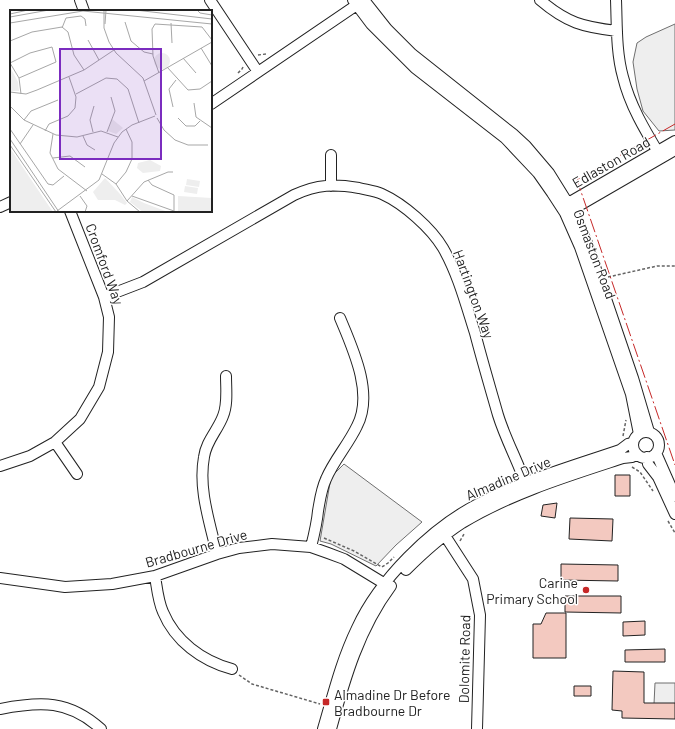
<svg xmlns="http://www.w3.org/2000/svg" width="675" height="729" font-family="Barlow,sans-serif">
  <style>
    .green { fill: #eee; stroke: #6f6f6f }
    .building { fill: #f3c9c0; stroke: #222 }
    .lines { fill: none; stroke-linecap: round; stroke-linejoin: round }
    .minor-casing { stroke: #222; stroke-width: 12 }
    .path { stroke: #646464; stroke-width: 1.5; stroke-dasharray: 3 2; stroke-linecap: butt }
    .minor { stroke: #fff; stroke-width: 10 }
    .power { stroke: #c62828; stroke-width: 1; stroke-dasharray: 14 3 2 3; stroke-linecap: butt }
    .poi-dot { fill: #c62828; stroke: #fff; stroke-width: 1.5 }
    .labels { text-anchor: middle; dominant-baseline: central; stroke-width: 3; stroke-linejoin: round; paint-order: stroke }
    .street-label { font-size: 14px; fill: #222; stroke: #fff }
    .poi-label { font-size: 14px; fill: #222; stroke: #fff; text-anchor: end }
    .inset-road { fill: none; stroke: #a7a7a7; stroke-width: 1 }
    .view { fill: #7b2cbf; fill-opacity: 0.15; stroke: #7b2cbf; stroke-width: 2 }
    .inset-edge { fill: none; stroke: #222; stroke-width: 2 }
  </style>
  <rect width="100%" height="100%" fill="#fff"/>
  <path class="green" d="M675,24V130L659,131L643,111L637,89L633,62L637,43L646,37Z
    M344,464L422,522L396,545L376,566L331,544L320,541L331,477Z
    M655,683H675V704H654Z"/>
  <path class="building" d="M615,475H630V496H615Z
    M557,503L555,518L541,516L543,505Z
    M570,518L613,519L612,541L569,539Z
    M561,564L618,565V581L561,580Z
    M565,596H621V613L565,612Z
    M546,613H566V658H533V624H541Z
    M645,621V635L623,636V622Z
    M665,649V662H625V650Z
    M613,671L644,672V703H675V719L622,718V711L612,710Z
    M574,686H591V696H574Z"/>
  <g class="lines">
    <defs>
      <path id="minor" d="M80,0L84,11
        M210,0L258,72
        M353,0L371,24L415,68L505,138L538,173L552,193L565,213L580,247L631,394L639,434
        M364,0L387,29L412,54L513,134L526,146L549,173L572,210L579,224L587,243L633,378L649,432
        M540,0C567,23 583,27 617,31
        M616,0C617,25 616,52 623,77C630,106 646,132 661,157
        M211,104L361,2
        M331,155V186
        M563,206L675,141
        M0,207L11,202
        M568,212L675,150
        M104,297L143,282L294,195C318,184 334,184 359,188C367,190 375,191 382,194C404,204 431,228 443,248C458,274 466,305 475,333C482,360 490,387 498,415C506,441 520,465 528,491
        M633 445a13 13 0 1 1 26 0a13 13 0 1 1-26 0Z
        M55,442L77,474
        M656,453L675,496
        M647,457L648,464L658,477L675,514
        M0,466L30,456L55,442L80,419L99,387L108,352L109,317L104,297L70,211
        M442,531L473,579L480,615L477,729
        M311,547C314,535 317,523 318,511C320,500 321,490 326,479C334,460 348,445 357,426C374,394 353,349 340,318
        M217,554C210,523 198,489 204,457C206,441 218,430 223,416C228,404 226,389 226,376
        M406,570C423,553 442,536 462,523C512,493 568,476 623,458L632,457L637,454
        M155,576C157,588 158,601 163,612C175,641 202,661 232,669
        M0,578L65,587L112,584L155,576L217,554L239,548L272,544L311,547L328,553L344,559L390,587
        M0,709C41,701 69,700 101,729
        M323,729C333,695 341,661 357,628C379,580 431,528 478,504C521,481 573,466 620,450L628,444L633,443
        M331,729C345,678 359,629 391,586"/>
    </defs>
    <use href="#minor" class="minor-casing"/>
    <path class="path" d="M258,55L266,54
      M238,73L242,69L243,67
      M608,277L657,266H675
      M623,436L626,420
      M632,467L640,472L653,491
      M668,521L675,533
      M324,538L354,551L382,567L388,563L394,557
      M460,541L464,534
      M239,675L252,684L320,704"/>
    <use href="#minor" class="minor"/>
    <path class="power" d="M675,124L577,180L675,465"/>
  </g>
  <g class="poi-dot">
    <circle cx="586" cy="590" r="4"/>
    <rect x="322" y="698" width="8" height="8" rx="2"/>
  </g>
  <g class="labels">
    <g class="street-label">
      <text transform="translate(611 162) rotate(-30)">Edlaston Road</text>
      <text transform="translate(595 254) rotate(69)">Osmaston Road</text>
      <text transform="translate(105 264) rotate(70)">Cromford Way</text>
      <text transform="translate(474 294) rotate(70)">Hartington Way</text>
      <text transform="translate(508 478) rotate(-23)">Almadine Drive</text>
      <text transform="translate(196 548) rotate(-16)">Bradbourne Drive</text>
      <text transform="translate(464 659) rotate(-89)">Dolomite Road</text>
    </g>
    <g class="poi-label">
      <text x="578" y="582">Carine<tspan x="578" dy="16">Primary School</tspan></text>
      <text x="334" y="694" text-anchor="start">Almadine Dr Before<tspan x="334" dy="16">Bradbourne Dr</tspan></text>
    </g>
  </g>
  <g transform="translate(10 10)">
    <rect width="202" height="202" fill="#fff"/>
    <path d="M144 51a8 8 0 1 1 16 0a8 8 0 1 1-16 0ZM0,57L8,72L9,81H0ZM102,109L113,118L106,124L98,121ZM0,138L24,174L43,202H0ZM140,150L151,156L150,161L133,163L127,158L128,153ZM95,168L110,184L117,193L115,195L105,190H88L83,182ZM177,169L190,171L189,177L176,175ZM175,176L188,178L187,184L174,182ZM168,186L202,188V202H168ZM122,187L134,193L158,202H133L120,192Z" fill="#eee"/>
    <path class="inset-road" d="M94,0V18L99,32L106,43L133,68L146,105M125,0L202,9M187,0L190,3L202,5M0,4L18,0M0,7L39,0M115,12L121,31L134,42L143,44M0,13L73,1L202,14M161,13L162,33M95,14L96,0M52,18L56,8L71,6L75,9L76,16M78,30L89,50M0,31L22,22L52,17L58,22L64,45L74,60M191,38L202,56M173,48L186,63M157,57L178,80L190,79L202,71M149,63L143,46L142,19L145,14L192,17L202,30M9,68L46,52L42,37L20,43L0,53L9,68L11,84M134,71L202,32M0,82L16,84L27,80L74,60L104,40M66,84L96,68L107,69L118,79L129,113M184,93L186,107L202,118M0,96L14,110L46,125L67,127L91,121L108,127M163,97L159,79L166,70M147,108L154,120L165,130L178,135H198M168,108L176,116H185L190,111M14,110L21,101L48,90M0,119L38,174L43,175L54,166M35,121L39,114L58,106L65,98L66,87L59,67M83,122L80,110L84,96M97,122L105,101L101,87M43,124L40,143L48,159L77,181M73,126L77,135L85,140M0,129L49,202M10,134L23,115M0,135L46,202M43,148L60,146L75,157M92,164L106,174L117,191L130,202M106,174L116,162L122,149V132L116,119M70,186L77,196L75,202M122,186L164,201V185L142,175L138,170M117,191L134,172L158,162H163M47,201L89,170L104,133L112,122L122,115L145,106"/>
    <path class="view" d="M50,39H151V149H50Z"/>
    <rect width="202" height="202" class="inset-edge"/>
  </g>
</svg>
